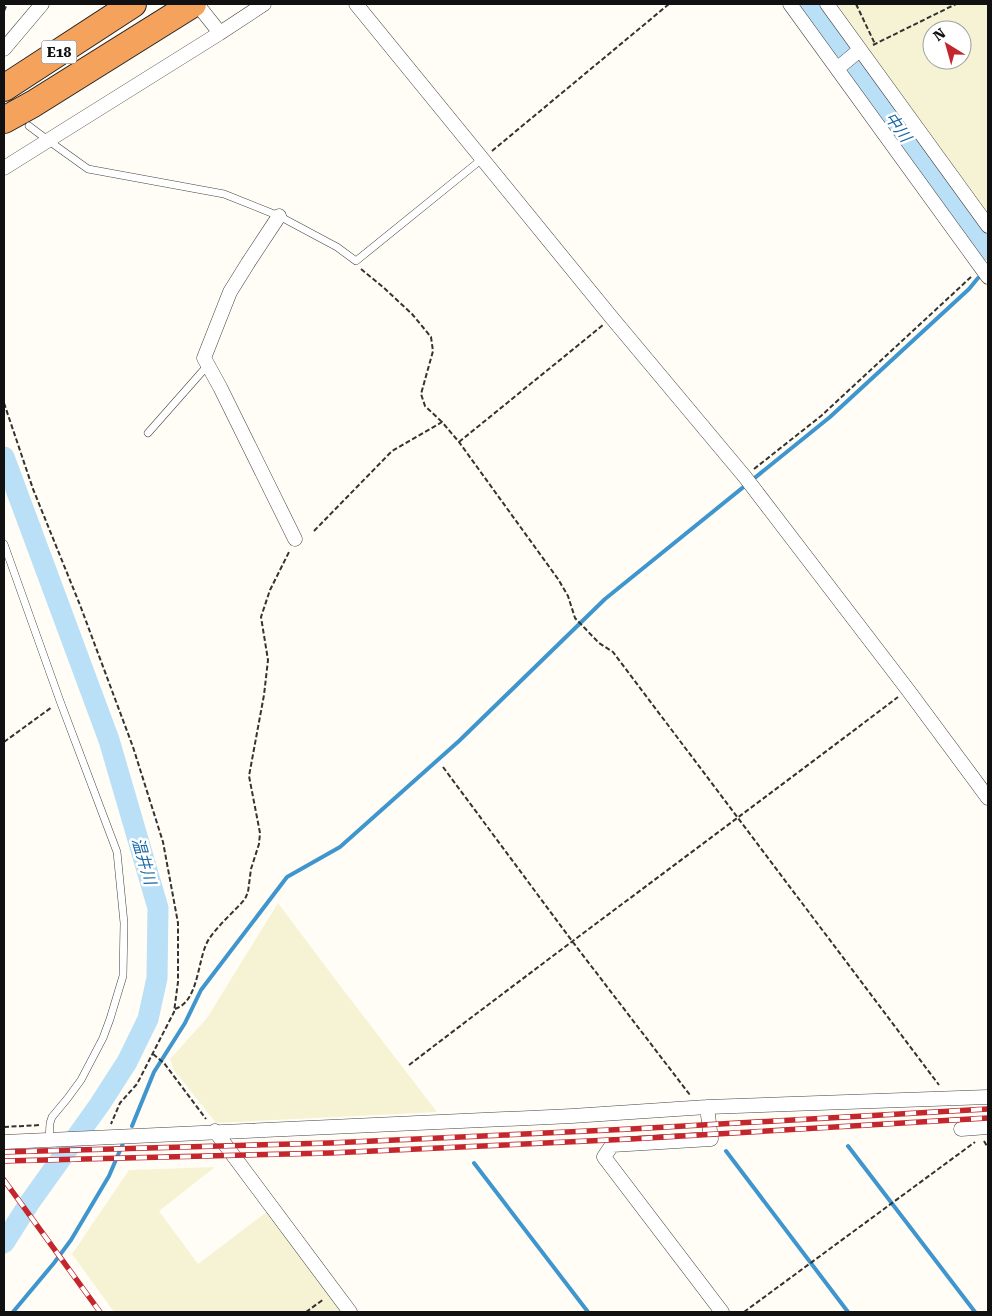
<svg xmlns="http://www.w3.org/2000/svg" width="992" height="1316" font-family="'Roboto Serif','Noto Sans JP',serif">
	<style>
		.farmland { fill: #f6f3d4; fill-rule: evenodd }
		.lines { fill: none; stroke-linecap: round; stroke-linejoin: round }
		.stream { stroke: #3f96cf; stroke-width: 4 }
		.river { stroke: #b9e0f7; stroke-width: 21 }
		.service-casing { stroke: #444; stroke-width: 8 }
		.minor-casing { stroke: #444; stroke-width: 15 }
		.motorway-casing { stroke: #222; stroke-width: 28 }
		.path { stroke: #333; stroke-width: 2; stroke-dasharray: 5 2.5; stroke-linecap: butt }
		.service { stroke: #fff; stroke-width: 7 }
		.minor { stroke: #fff; stroke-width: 14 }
		.motorway { stroke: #f5a25d; stroke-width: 26 }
		.rail-casing { stroke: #c4262e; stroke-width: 5.5 }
		.rail { stroke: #fff; stroke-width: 4; stroke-dasharray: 11; stroke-linecap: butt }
		.labels { text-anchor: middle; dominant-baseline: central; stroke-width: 5; stroke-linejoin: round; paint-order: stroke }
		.shield { fill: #fff; stroke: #585858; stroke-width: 1 }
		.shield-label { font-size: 14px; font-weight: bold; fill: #111 }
		.water-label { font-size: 16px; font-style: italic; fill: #1768a6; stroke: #fff }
	</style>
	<rect width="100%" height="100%" fill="#fffdf5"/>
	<path class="farmland" d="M 836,4 L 988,4 L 988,214 ZM 932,30 L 962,30 L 962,60 L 932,60 Z
		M 278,903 L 338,983 L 437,1112 L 216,1123 L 174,1070 L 170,1059 L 207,1018 Z
		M 215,1167 L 159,1211 L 198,1264 L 268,1211 L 343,1312 L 114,1312 L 72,1254 L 129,1170 Z"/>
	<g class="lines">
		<path class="stream" d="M 132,1126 L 154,1072 L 185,1023 L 201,990 L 287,877 L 340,847 L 459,741 L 605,599 L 830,417 L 969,289 L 978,278
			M 848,1146 L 975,1312
			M 726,1151 L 848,1312
			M 474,1163 L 588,1312
			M 13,1312 L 54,1263 L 71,1240 L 109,1176 L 124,1141"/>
		<path class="river" d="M 808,4 L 988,250
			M 4,457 L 109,740 L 158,908 L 157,978 L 148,1019 L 127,1062 L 100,1104 L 30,1202 L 4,1243"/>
		<defs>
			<path id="service" d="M 29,126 L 49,141 L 88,169 L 224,194 L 279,216 L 337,247 L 356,261 L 482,159
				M 148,433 L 208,365
				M 4,544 L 60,701 L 117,852 L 124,923 L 123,976 L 110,1019 L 103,1038 L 81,1080 L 67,1099 L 52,1117 L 50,1123 L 49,1140"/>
			<path id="minor" d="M 197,4 L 220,33
				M 356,4 L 612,318 L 745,477 L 908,690 L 988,798
				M 790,4 L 988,277
				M 827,4 L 988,226
				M 4,49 L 42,4
				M 838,68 L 856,53 L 861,51
				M 4,168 L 220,33 L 264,4
				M 279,216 L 248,263 L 230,292 L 204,358 L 220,387 L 295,539
				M 707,1107 L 711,1139 L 612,1145 L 604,1157 L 722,1312
				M 961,1129 L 988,1127
				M 215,1131 L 350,1312
				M 4,1142 L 572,1116 L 707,1107 L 988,1097"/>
			<path id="motorway" d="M 4,88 L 133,4
				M 4,120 L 33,104 L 193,4"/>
		</defs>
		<use href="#service" class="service-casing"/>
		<use href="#minor" class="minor-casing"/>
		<use href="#motorway" class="motorway-casing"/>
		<path class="path" d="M 856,4 L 875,44
			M 4,11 L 7,4
			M 873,45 L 956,4
			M 492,151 L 669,4
			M 361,269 L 383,287 L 412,314 L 431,337 L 433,351 L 421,394 L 425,406 L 442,422
			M 4,403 L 33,489 L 80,605 L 133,747 L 163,842 L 178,923 L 178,982 L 174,1012 L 137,1084 L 120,1103 L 111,1124
			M 459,442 L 603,325
			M 754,469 L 821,416 L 971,277
			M 314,531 L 392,451 L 442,422 L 459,442 L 558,579 L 568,596 L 575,618 L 599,643 L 613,652 L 939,1085
			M 4,742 L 52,707
			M 443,767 L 572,941 L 690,1095
			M 175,1009 C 200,1001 197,957 209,939 C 219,924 234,912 245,899 L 248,892 L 251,869 L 259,844 L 260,833 L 249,776 L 264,695 L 268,660 L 261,617 L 270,590 L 290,550
			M 153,1054 L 164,1063 L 206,1119
			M 409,1065 C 571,941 736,820 898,697
			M 4,1127 L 41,1125
			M 984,1141 L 988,1148
			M 306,1312 L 324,1299
			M 744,1312 L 975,1142"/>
		<use href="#service" class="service"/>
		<use href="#minor" class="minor"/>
		<use href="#motorway" class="motorway"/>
		<defs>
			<path id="rail" d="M 4,1152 L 330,1143 L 631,1129 L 988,1109
				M 4,1161 L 330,1153 L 631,1139 L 988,1118
				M 4,1180 L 100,1312"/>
		</defs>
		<use href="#rail" class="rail-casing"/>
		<use href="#rail" class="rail"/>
	</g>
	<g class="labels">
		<rect class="shield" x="41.5" y="40.5" width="35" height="23" rx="4"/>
		<g class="shield-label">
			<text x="59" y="52">E18</text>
		</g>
		<g class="water-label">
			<text transform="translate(898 127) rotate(54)">中川</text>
			<text transform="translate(144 861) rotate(74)">温井川</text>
		</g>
	</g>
	<rect width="992" height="1316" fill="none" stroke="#111111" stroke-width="10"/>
	<g transform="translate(947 45) rotate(323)"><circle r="24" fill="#ffffff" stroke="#a0a0a0"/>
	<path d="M0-4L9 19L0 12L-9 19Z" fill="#c4262e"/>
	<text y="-8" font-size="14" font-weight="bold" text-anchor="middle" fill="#111111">N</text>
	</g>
</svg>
